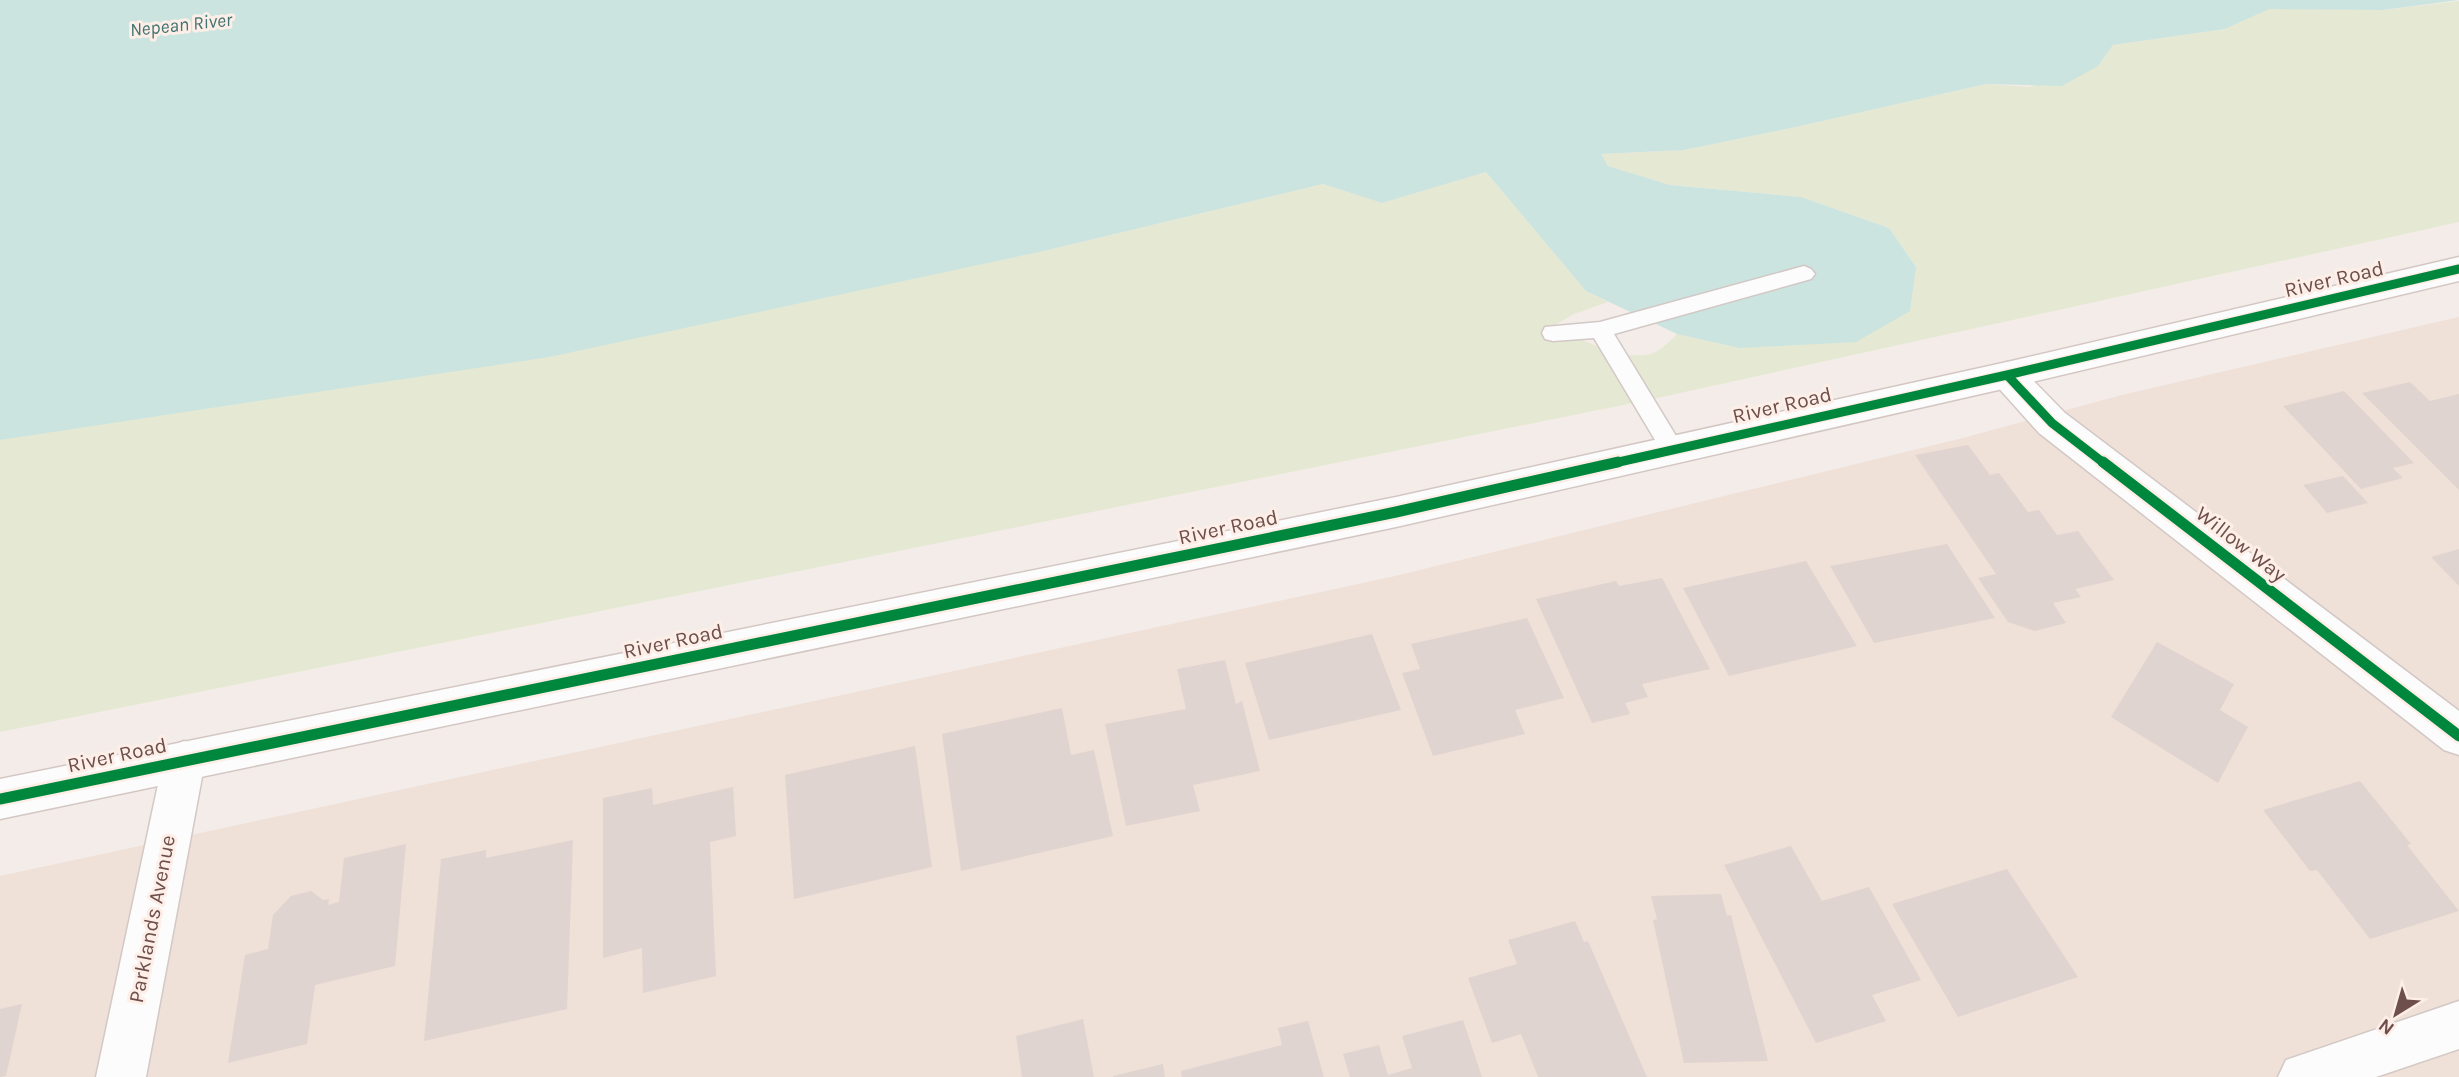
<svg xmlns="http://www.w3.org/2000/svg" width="2459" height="1077" font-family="Karla,sans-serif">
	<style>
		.residential { fill: #efe0d8 }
		.green { fill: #e5e9d3 }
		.water { fill: #cbe4e0 }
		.building { fill: #e0d4d0 }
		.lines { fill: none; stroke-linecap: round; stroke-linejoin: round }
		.lane-casing { stroke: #d2c8c5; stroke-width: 3 }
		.street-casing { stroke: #d2c8c5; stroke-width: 3 }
		.secondary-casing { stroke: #d3c7c4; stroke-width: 3 }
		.lane { fill: #fdfcfc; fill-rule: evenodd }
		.street { fill: #fdfcfc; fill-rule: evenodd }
		.secondary { fill: #fdfcfc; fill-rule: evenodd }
		.cycleway-far1-casing { stroke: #fdefe8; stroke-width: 12 }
		.cycleway-casing { stroke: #fdefe8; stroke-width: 16 }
		.cycleway-far1 { stroke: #00873e; stroke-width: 9 }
		.cycleway { stroke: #00873e; stroke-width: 11 }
		.labels { text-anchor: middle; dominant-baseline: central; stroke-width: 6; stroke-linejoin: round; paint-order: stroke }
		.far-water-label { font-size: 19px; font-style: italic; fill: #417370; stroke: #fdefe8 }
		.street-label { font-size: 21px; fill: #6f4f4b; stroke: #fdefe8 }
	</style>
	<rect width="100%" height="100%" fill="#f4ece8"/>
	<path class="residential" d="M 2459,317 L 2459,1077 L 0,1077 L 0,876 L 1391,577 L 1963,438 L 2122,395 Z"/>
	<path class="green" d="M 2459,1 L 2459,222 L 1653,399 L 1629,355 C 1654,357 1660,351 1677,334 L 1739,348 L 1916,267 L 1889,228 L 1801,197 L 1670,185 L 1608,166 L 1600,154 L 1684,150 L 1791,128 L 1986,84 L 2029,87 L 2098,66 L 2113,45 L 2225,29 L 2269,8 L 2383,10 Z
		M 1486,172 L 1586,291 L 1608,302 L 1574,314 L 1551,327 L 1599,347 L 1606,355 L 1633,403 L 0,732 L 0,440 L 1048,250 L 1323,184 L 1382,203 Z"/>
	<path class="water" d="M 0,0 L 2459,0 L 2383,10 L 2269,9 L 2225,29 L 2113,45 L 2098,66 L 2062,86 L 1986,84 L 1791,128 L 1684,150 L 1601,154 L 1608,166 L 1670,185 L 1801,197 L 1889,228 L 1916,267 L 1910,311 L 1856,342 L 1739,348 L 1677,334 L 1586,291 L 1486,172 L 1382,203 L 1323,184 L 1048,250 L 549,357 L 0,440 Z"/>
	<path class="building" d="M 2410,382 L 2430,401 L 2459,394 L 2459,490 L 2362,393 Z
		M 2344,391 L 2414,463 L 2393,468 L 2403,478 L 2361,489 L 2283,406 Z
		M 1968,445 L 1990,475 L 1999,473 L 2028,512 L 2039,510 L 2057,535 L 2078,531 L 2114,580 L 2075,589 L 2081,597 L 2053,603 L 2066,623 L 2035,631 L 2008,622 L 1978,578 L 1996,574 L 1915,455 Z
		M 2343,476 L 2368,503 L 2327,513 L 2303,485 Z
		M 1947,544 L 1995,618 L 1874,643 L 1830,566 Z
		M 2459,549 L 2459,586 L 2431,557 Z
		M 1806,561 L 1857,646 L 1729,676 L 1683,588 Z
		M 1662,578 L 1710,669 L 1642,684 L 1648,697 L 1625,703 L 1630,714 L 1592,723 L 1536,599 L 1616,581 L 1619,586 Z
		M 1527,618 L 1564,698 L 1515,710 L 1525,734 L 1433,756 L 1402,673 L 1420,669 L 1411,644 Z
		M 1372,634 L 1401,710 L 1269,740 L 1245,663 Z
		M 2157,642 L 2234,684 L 2220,710 L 2248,727 L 2218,783 L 2111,717 Z
		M 1225,660 L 1236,704 L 1242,701 L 1260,771 L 1193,785 L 1200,811 L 1126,826 L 1105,724 L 1186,709 L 1177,669 Z
		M 1062,708 L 1071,755 L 1094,750 L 1113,836 L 961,871 L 942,734 Z
		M 915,746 L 932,867 L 794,899 L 785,775 Z
		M 2360,781 L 2411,844 L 2407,845 L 2459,911 L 2370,939 L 2317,870 L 2310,871 L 2263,810 Z
		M 733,787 L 736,836 L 710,842 L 716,976 L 643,993 L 642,948 L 603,958 L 603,798 L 652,788 L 653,805 Z
		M 573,840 L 567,1009 L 424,1041 L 441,859 L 486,850 L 486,858 Z
		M 406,844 L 395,966 L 315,985 L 307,1044 L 228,1063 L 245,955 L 268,949 L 273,915 L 291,896 L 311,891 L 323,900 L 329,899 L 328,905 L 339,902 L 344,858 Z
		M 1791,846 L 1822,901 L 1869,887 L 1921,980 L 1872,995 L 1886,1021 L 1816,1043 L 1724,865 Z
		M 2007,869 L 2078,977 L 1958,1017 L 1892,904 Z
		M 1721,894 L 1727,916 L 1731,915 L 1768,1061 L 1684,1063 L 1653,920 L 1657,919 L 1651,896 Z
		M 1575,921 L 1584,942 L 1588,941 L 1647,1077 L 1538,1077 L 1521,1034 L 1492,1043 L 1468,978 L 1517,964 L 1508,940 Z
		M 22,1004 L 6,1076 L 0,1077 L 0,1009 Z
		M 1083,1019 L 1094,1077 L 1022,1077 L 1016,1036 Z
		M 1463,1020 L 1482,1077 L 1350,1077 L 1343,1054 L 1379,1045 L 1388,1075 L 1412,1068 L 1402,1036 Z
		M 1308,1021 L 1324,1077 L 1182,1077 L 1181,1071 L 1282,1045 L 1278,1028 Z
		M 1163,1064 L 1165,1077 L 1113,1077 L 1113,1076 Z"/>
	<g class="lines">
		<defs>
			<path id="lane" d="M 1804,266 L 1811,269 L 1815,274 L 1811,279 L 1614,334 L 1684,449 L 1680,455 L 1672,458 L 1664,455 L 1594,338 L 1553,341 L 1545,339 L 1542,333 L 1545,327 L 1600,322 Z"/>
			<path id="street" d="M 2007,362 L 2019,366 L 2065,413 L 2459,711 L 2459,755 L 2444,750 L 2039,433 L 1995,384 L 1989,375 L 1995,366 Z
				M 184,741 L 199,747 L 205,761 L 146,1077 L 96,1077 L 163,761 L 169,747 Z
				M 2459,1001 L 2459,1049 L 2376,1077 L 2278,1077 L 2286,1060 Z"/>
			<path id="secondary" d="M 2459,257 L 2459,281 L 2007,388 L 1396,527 L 0,819 L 0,779 L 1396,497 L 2007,362 Z"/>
		</defs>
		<use href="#lane" class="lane-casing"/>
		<use href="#street" class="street-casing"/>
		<use href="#secondary" class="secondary-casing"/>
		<use href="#lane" class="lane"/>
		<use href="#street" class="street"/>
		<use href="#secondary" class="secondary"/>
		<defs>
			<path id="cycleway-far1" d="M 2007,375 L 2052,423 L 2105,464
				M 1610,464 L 2007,375 L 2459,269"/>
			<path id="cycleway" d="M 2103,462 L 2459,736
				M 0,799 L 1396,512 L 1618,462"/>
		</defs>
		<use href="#cycleway-far1" class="cycleway-far1-casing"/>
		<use href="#cycleway" class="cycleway-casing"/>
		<use href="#cycleway-far1" class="cycleway-far1"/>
		<use href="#cycleway" class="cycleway"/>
	</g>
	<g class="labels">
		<g class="far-water-label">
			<text transform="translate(181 25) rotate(-6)">Nepean River</text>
		</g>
		<g class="street-label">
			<text transform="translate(2334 279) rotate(-13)">River Road</text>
			<text transform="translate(1782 405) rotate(-13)">River Road</text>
			<text transform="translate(1228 527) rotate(-12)">River Road</text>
			<text transform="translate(2241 544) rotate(38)">Willow Way</text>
			<text transform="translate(673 641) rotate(-12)">River Road</text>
			<text transform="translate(117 755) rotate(-12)">River Road</text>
			<text transform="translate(152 919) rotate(-79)">Parklands Avenue</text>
		</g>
	</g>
	<g transform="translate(2396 1014) rotate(217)" stroke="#fdefe8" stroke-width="5" paint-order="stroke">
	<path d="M0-5L12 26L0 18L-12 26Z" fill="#6f4f4b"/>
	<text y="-10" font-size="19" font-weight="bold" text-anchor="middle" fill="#6f4f4b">N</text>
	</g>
</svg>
